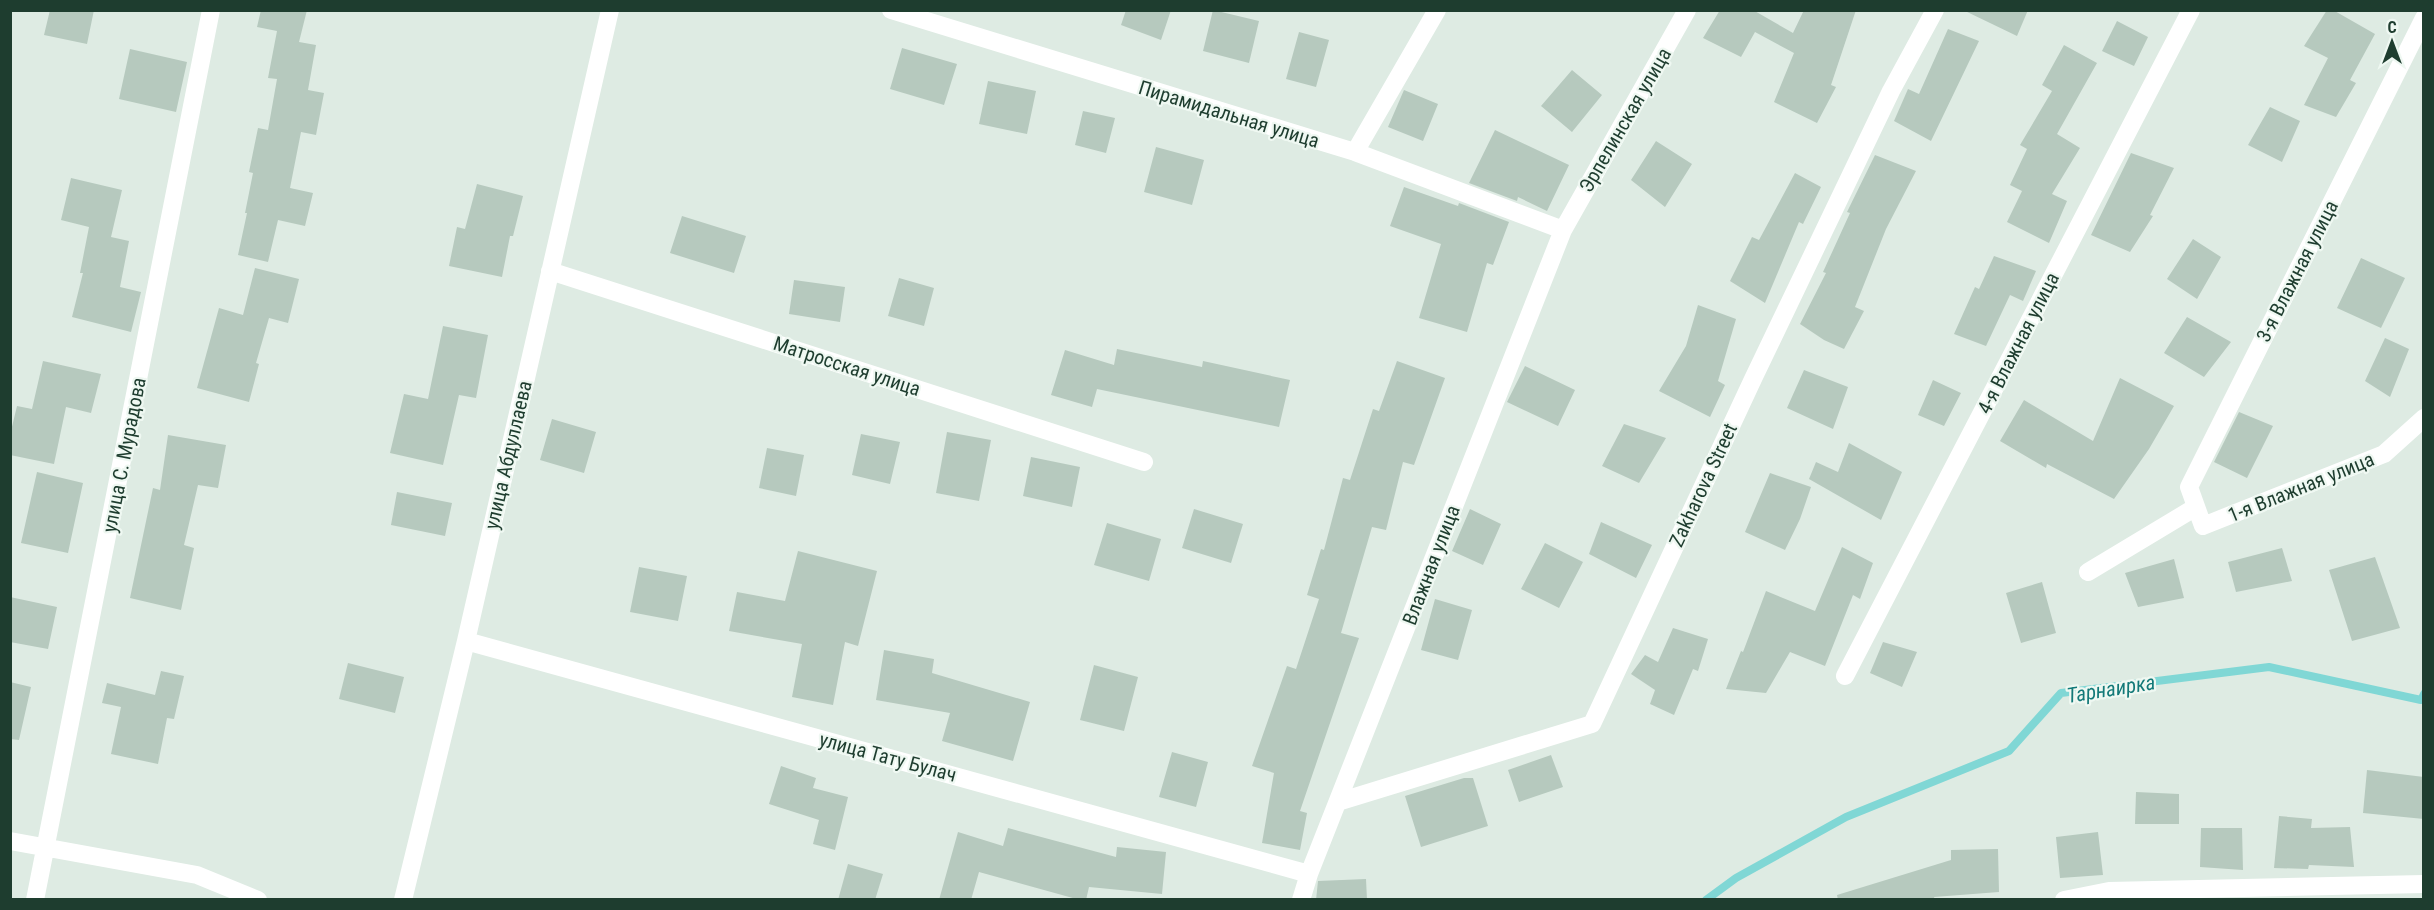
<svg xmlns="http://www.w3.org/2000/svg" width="2434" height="910" font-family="'Roboto Condensed',sans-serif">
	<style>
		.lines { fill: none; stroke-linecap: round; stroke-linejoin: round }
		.stream { stroke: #80d7d5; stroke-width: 8 }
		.building { fill: #b6c9be }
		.minor { stroke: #fff; stroke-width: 18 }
		.labels { text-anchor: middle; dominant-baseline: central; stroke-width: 4.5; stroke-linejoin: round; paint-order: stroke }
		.street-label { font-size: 20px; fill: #1e3d2f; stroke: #eff8f2 }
		.water-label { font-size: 21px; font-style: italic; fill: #137978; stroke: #eff8f2 }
	</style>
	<rect width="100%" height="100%" fill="#deebe3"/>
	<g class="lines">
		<path class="stream" d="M 1706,900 L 1736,878 L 1846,817 L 2009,751 L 2061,693 L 2269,667 L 2421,700 L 2424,694"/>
	</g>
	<path class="building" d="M 50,10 L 94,10 L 87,44 L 44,35 Z
		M 261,10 L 307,10 L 299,42 L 316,45 L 308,90 L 324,93 L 316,135 L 301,132 L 290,188 L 313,193 L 305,226 L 278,220 L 268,262 L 238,255 L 247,213 L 245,213 L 253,173 L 249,172 L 258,128 L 268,130 L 277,79 L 268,78 L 277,31 L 257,27 Z
		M 1126,10 L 1171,10 L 1161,40 L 1121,25 Z
		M 1213,10 L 1259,21 L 1249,63 L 1203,51 Z
		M 1720,10 L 1753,10 L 1793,33 L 1804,10 L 1856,10 L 1831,85 L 1836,87 L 1817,123 L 1774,102 L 1794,53 L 1755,32 L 1741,57 L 1703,38 Z
		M 1963,10 L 2028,10 L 2017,36 Z
		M 2327,10 L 2333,10 L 2375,34 L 2350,80 L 2356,83 L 2336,117 L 2304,105 L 2328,58 L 2304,46 Z
		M 2117,21 L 2148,37 L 2134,66 L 2102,51 Z
		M 1948,29 L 1979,41 L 1931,141 L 1894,121 L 1908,89 L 1919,94 Z
		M 1299,32 L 1329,40 L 1316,87 L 1286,79 Z
		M 2064,45 L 2097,63 L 2057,134 L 2080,148 L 2052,194 L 2067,201 L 2049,243 L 2007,222 L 2022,191 L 2010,185 L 2027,149 L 2020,145 L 2052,91 L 2042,85 Z
		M 902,48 L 957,64 L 944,105 L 890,89 Z
		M 130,49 L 187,62 L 176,112 L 119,99 Z
		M 1572,70 L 1602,95 L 1572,132 L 1541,106 Z
		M 988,81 L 1036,91 L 1027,134 L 979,124 Z
		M 1404,90 L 1438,104 L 1423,141 L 1388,127 Z
		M 2270,107 L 2300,121 L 2282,162 L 2248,145 Z
		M 1083,111 L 1115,118 L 1106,153 L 1075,145 Z
		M 1495,130 L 1569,165 L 1547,211 L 1518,197 L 1517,201 L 1469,183 Z
		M 1656,141 L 1692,164 L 1665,207 L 1631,180 Z
		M 1156,147 L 1204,160 L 1192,205 L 1144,192 Z
		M 2131,153 L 2174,168 L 2150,215 L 2153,216 L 2130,252 L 2091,235 Z
		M 1875,155 L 1916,171 L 1886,229 L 1855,307 L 1864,311 L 1844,349 L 1824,340 L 1800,324 L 1826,273 L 1823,272 L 1850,213 L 1847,212 Z
		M 1795,173 L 1821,187 L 1803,224 L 1799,222 L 1765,303 L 1730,281 L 1752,237 L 1759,240 Z
		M 71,178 L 122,190 L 111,237 L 129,241 L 120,287 L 141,292 L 131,332 L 72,317 L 83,273 L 80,273 L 89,227 L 61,220 Z
		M 477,184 L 523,196 L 513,236 L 510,236 L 502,277 L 449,266 L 457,227 L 465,229 Z
		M 1404,187 L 1458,206 L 1459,203 L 1509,222 L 1493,265 L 1487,263 L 1467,332 L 1419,318 L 1441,244 L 1390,226 Z
		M 682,216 L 746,236 L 734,273 L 670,253 Z
		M 2193,239 L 2221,257 L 2197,299 L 2167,279 Z
		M 1994,256 L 2036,271 L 2023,301 L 2010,295 L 1986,346 L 1954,334 L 1975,287 L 1979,289 Z
		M 2361,258 L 2405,278 L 2381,328 L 2337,308 Z
		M 255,268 L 299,279 L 288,323 L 269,318 L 256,363 L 259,364 L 249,402 L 197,388 L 219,308 L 243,315 Z
		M 899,278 L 934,288 L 924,326 L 888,316 Z
		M 794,280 L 845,287 L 840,322 L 789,314 Z
		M 1698,305 L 1736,319 L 1718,381 L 1725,385 L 1710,417 L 1659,391 L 1686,346 Z
		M 2187,317 L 2231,342 L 2204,377 L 2164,353 Z
		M 443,326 L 488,335 L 476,398 L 459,395 L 443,465 L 390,453 L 404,394 L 428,399 Z
		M 2385,338 L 2409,349 L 2390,397 L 2365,381 Z
		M 1117,349 L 1202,367 L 1203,361 L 1290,380 L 1279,427 L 1097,389 L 1092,407 L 1051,395 L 1065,350 L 1114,365 Z
		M 43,361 L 101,374 L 91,413 L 66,407 L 54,464 L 10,455 L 10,435 L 17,406 L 32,409 Z
		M 1397,361 L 1445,378 L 1414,465 L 1403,462 L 1386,530 L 1372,527 L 1341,633 L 1359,638 L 1300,811 L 1307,813 L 1300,850 L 1262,843 L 1274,773 L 1252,766 L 1287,666 L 1296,669 L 1319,599 L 1307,595 L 1321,549 L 1324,550 L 1343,478 L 1350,480 L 1373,409 L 1379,411 Z
		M 1525,366 L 1575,390 L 1558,426 L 1507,402 Z
		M 1804,370 L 1848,387 L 1833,429 L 1787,408 Z
		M 2120,378 L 2174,406 L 2149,449 L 2114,499 L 2047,464 L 2046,468 L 2000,441 L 2024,400 L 2093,441 Z
		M 1933,380 L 1961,393 L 1944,426 L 1918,415 Z
		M 2239,412 L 2273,426 L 2247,478 L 2214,462 Z
		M 552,419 L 596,432 L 584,473 L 540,460 Z
		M 1624,424 L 1666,438 L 1639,483 L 1602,466 Z
		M 947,432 L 991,440 L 979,501 L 936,493 Z
		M 861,434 L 900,442 L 890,484 L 852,475 Z
		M 168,435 L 226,445 L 218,488 L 198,485 L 184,545 L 194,548 L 181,610 L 130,598 L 153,488 L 160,490 Z
		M 1849,443 L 1902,472 L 1881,520 L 1809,479 L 1816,462 L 1838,472 Z
		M 767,448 L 804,455 L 796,496 L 759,488 Z
		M 1031,457 L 1080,467 L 1072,507 L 1023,496 Z
		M 37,472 L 83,483 L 68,553 L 21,543 Z
		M 1770,473 L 1811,487 L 1800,519 L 1785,550 L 1745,532 Z
		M 397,492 L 452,503 L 445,536 L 391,525 Z
		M 1194,509 L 1243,524 L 1231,563 L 1182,548 Z
		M 1470,509 L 1501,524 L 1483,565 L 1452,551 Z
		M 1601,522 L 1652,545 L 1636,578 L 1589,554 Z
		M 1107,523 L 1161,539 L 1149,581 L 1094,565 Z
		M 1545,543 L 1583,562 L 1559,608 L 1521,589 Z
		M 1842,547 L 1873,563 L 1860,599 L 1853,595 L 1825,666 L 1790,652 L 1766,693 L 1726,689 L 1741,651 L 1743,652 L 1766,591 L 1815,611 Z
		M 2282,548 L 2292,581 L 2236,592 L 2228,562 Z
		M 798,551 L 877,571 L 858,646 L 845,642 L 833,705 L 792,697 L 802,644 L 729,631 L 737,592 L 785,601 Z
		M 2375,557 L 2400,628 L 2352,641 L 2329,570 Z
		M 2174,559 L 2184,598 L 2138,607 L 2125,573 Z
		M 639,567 L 687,576 L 678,621 L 630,612 Z
		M 2042,582 L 2056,633 L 2021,643 L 2006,593 Z
		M 10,597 L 57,607 L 48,649 L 10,642 Z
		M 1435,599 L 1472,610 L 1458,660 L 1421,650 Z
		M 1673,628 L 1708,639 L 1698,671 L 1693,669 L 1674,715 L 1650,704 L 1655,690 L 1631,674 L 1645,655 L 1658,662 Z
		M 1883,642 L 1917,652 L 1902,687 L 1870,673 Z
		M 884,650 L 934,659 L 932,673 L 1030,702 L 1013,761 L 942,741 L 950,713 L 876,700 Z
		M 348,663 L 404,677 L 395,713 L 339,699 Z
		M 1094,665 L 1138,677 L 1124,731 L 1080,720 Z
		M 161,671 L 184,676 L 174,719 L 167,718 L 158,764 L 111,754 L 121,707 L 102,703 L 107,683 L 155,695 Z
		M 10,682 L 31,687 L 19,740 L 10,739 Z
		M 1172,752 L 1208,762 L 1196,807 L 1159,797 Z
		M 1551,755 L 1563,787 L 1519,802 L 1508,770 Z
		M 781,766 L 816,778 L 813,788 L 848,797 L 835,850 L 813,844 L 819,820 L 769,804 Z
		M 2367,770 L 2424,777 L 2424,819 L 2363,813 Z
		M 1464,778 L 1473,778 L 1488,826 L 1421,847 L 1405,796 Z
		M 2136,792 L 2179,794 L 2179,824 L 2135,824 Z
		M 2279,816 L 2312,819 L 2311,828 L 2350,827 L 2354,867 L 2309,865 L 2308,869 L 2274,868 Z
		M 1008,828 L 1116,857 L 1117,847 L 1166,852 L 1162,894 L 1089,887 L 1086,900 L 1080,900 L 979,872 L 971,900 L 939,900 L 958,832 L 1003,846 Z
		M 2201,828 L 2242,828 L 2243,870 L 2200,867 Z
		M 2098,832 L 2103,875 L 2060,878 L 2056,837 Z
		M 1998,849 L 1999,892 L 1934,897 L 1935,900 L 1838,900 L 1837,895 L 1951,860 L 1951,850 Z
		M 848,864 L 883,874 L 875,900 L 838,900 Z
		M 1366,879 L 1367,900 L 1316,900 L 1318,881 Z"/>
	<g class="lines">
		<path class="minor" d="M 891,10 L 1355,152 L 1563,230
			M 2424,18 L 2189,487 L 2203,526 L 2384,454 L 2424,418
			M 1355,152 L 1437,10
			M 550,271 L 1144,462
			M 2088,572 L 2196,507
			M 466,641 L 1309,874
			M 1845,676 L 2191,10
			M 1338,802 L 1592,724 L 1753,379 L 1891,91 L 1935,10
			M 10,841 L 197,875 L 258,900
			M 35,900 L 211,10
			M 403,900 L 466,641 L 610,10
			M 1301,900 L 1309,874 L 1563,230 L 1687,10
			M 2064,900 L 2109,891 L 2424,884"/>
	</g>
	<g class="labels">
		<g class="street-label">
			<text transform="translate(1229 114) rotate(17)">Пирамидальная улица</text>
			<text transform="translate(1625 120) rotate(-60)">Эрпелинская улица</text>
			<text transform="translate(2297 271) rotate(-63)">3-я Влажная улица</text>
			<text transform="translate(2018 343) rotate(-63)">4-я Влажная улица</text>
			<text transform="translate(847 366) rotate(18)">Матросская улица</text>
			<text transform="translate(124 455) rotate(-79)">улица С. Мурадова</text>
			<text transform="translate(508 455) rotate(-77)">улица Абдуллаева</text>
			<text transform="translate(1703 485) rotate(-65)">Zakharova Street</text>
			<text transform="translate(2301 487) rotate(-22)">1-я Влажная улица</text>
			<text transform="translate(1431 565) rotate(-69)">Влажная улица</text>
			<text transform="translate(888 757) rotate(15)">улица Тату Булач</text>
		</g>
		<g class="water-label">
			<text transform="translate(2111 689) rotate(-9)">Тарнаирка</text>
		</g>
	</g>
	<rect width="2434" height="910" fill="none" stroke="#1e3d2f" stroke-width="24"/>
	<g transform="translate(2392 42)" stroke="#eff8f2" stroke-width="4.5" paint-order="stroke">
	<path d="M0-4.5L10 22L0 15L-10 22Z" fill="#1e3d2f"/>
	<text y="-9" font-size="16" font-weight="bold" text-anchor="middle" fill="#1e3d2f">С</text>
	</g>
</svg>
